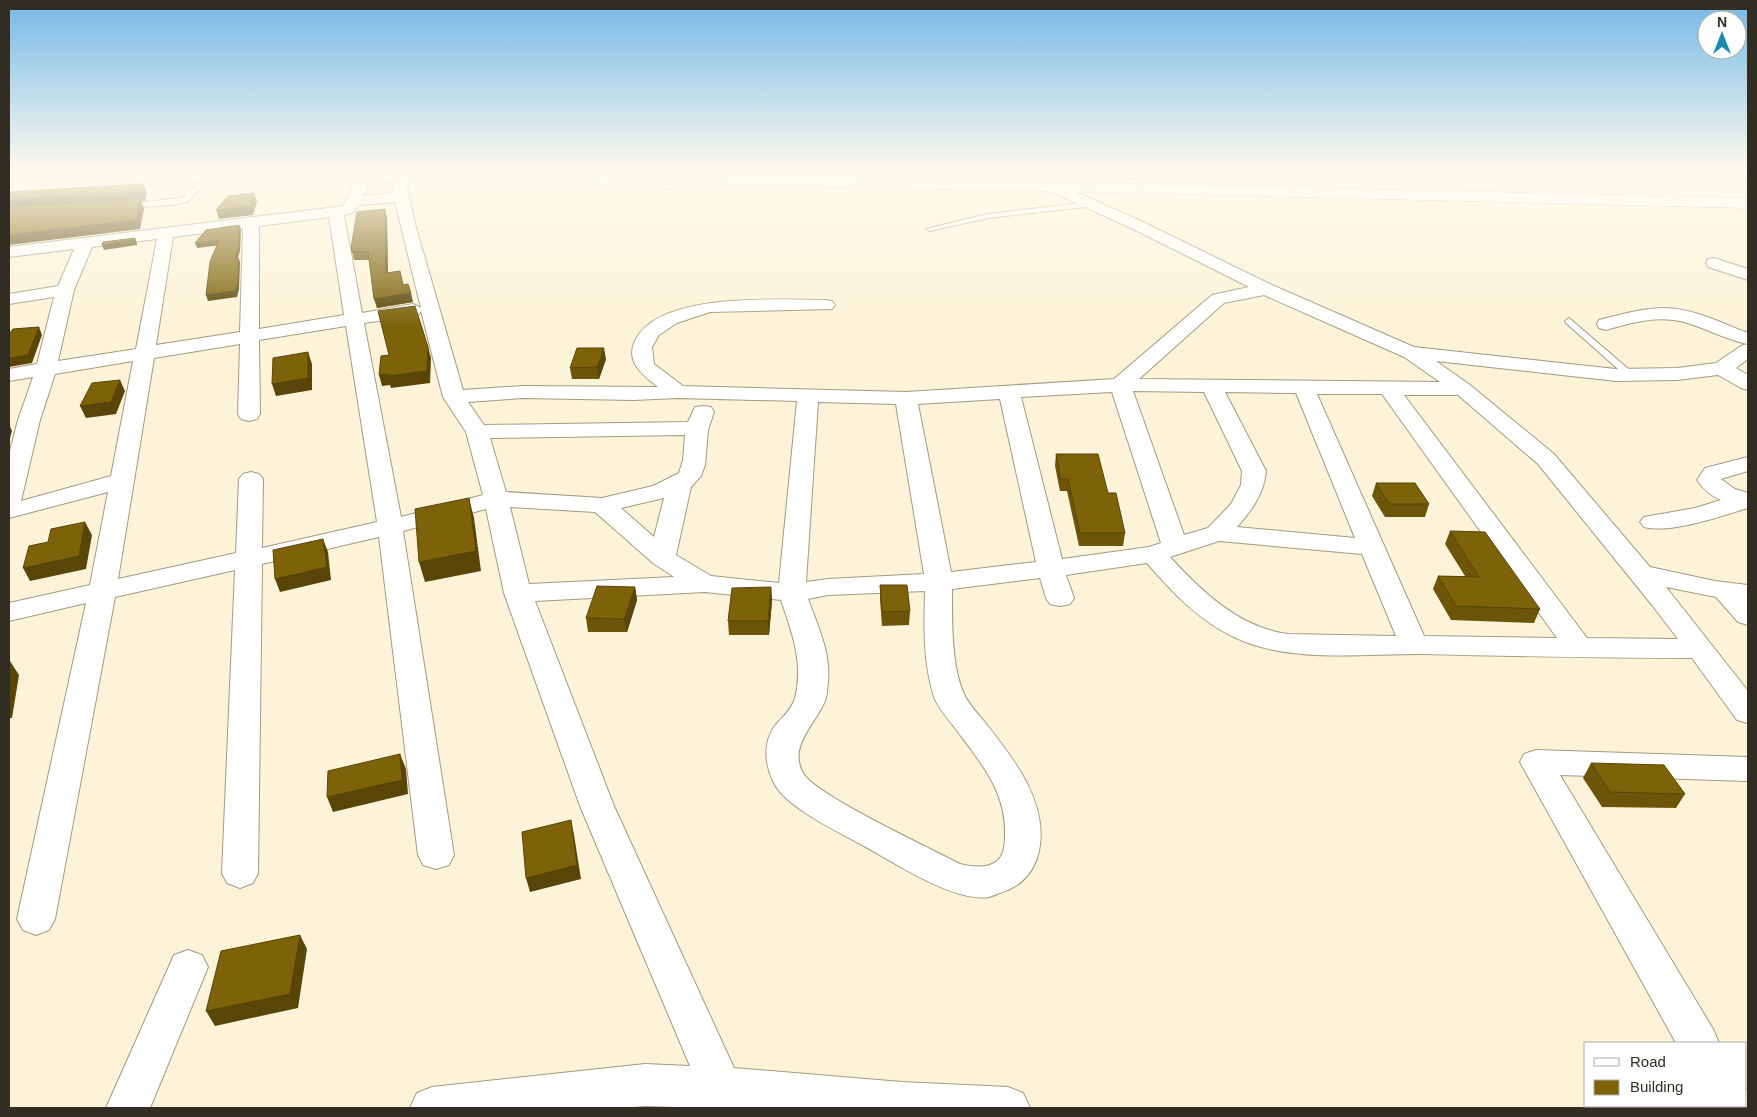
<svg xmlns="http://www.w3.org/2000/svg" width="1757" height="1117" font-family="Helvetica,sans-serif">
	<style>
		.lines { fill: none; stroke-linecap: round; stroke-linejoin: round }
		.lane-casing { stroke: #a49a81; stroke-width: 2 }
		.street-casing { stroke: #a49a81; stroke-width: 2 }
		.secondary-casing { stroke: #a49a81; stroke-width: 1 }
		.lane { fill: #fff; fill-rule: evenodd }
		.street { fill: #fff; fill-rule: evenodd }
		.secondary { fill: #fff; fill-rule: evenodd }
		.wall { fill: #6c5409 }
		.shaded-wall { fill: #584507 }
		.building { fill: #7d620a; stroke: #584507 }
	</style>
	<rect width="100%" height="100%" fill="#fdf3d8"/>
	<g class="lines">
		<defs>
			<path id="lane" d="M 209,174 L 212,176 L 211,177 L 187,202 L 171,205 L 126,208 L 122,206 L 126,204 L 182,198 Z
				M 1091,202 L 1095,204 L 1094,206 L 988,218 L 930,231 L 926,229 L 988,214 Z
				M 1569,318 L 1633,373 L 1633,377 L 1627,377 L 1566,323 L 1565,321 Z"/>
			<path id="street" d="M 366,172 L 372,176 L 363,196 L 394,193 L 391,176 L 397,172 L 403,173 L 405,176 L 415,224 L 463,390 L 523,386 L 658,387 C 643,375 625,362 635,341 C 658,291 779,300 826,300 L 832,301 L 835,305 L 832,309 L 710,312 L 677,323 L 659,335 L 652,347 L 654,364 L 683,386 L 906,392 L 1114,379 L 1212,295 L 1249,287 L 1131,228 L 1014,175 L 1012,172 L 1031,172 L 1143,222 L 1272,285 L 1414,347 L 1616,369 L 1677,368 L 1716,363 L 1741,346 L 1747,344 C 1725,339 1705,328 1684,322 C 1658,315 1631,323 1606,330 L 1599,328 L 1597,324 L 1599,320 C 1620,315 1642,308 1664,308 C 1693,308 1721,323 1748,333 L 1748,359 L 1736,368 L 1748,375 L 1748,390 L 1741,388 L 1718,375 L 1677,380 L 1616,381 L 1436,361 L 1470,385 L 1554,454 L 1650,567 L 1715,581 L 1748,585 L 1748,625 L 1738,622 L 1716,597 L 1666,587 L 1748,691 L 1748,723 L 1737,720 L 1692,658 C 1601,658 1510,656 1419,654 C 1361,654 1290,663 1236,638 C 1200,622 1172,592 1147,563 L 1066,575 L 1074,598 L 1070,604 L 1060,606 L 1050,604 L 1046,598 L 1040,578 L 952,589 C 952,620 951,668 965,696 C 970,706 980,716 987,725 C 1014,759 1049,804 1039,851 C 1035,869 1024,883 1008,890 C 1002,892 995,895 989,897 C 955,903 893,862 864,846 C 839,832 784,807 773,781 C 765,765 763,743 774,727 C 781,718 792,710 795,698 C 804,663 792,633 781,600 L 705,592 L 535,601 L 614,806 L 734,1068 L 902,1082 L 1008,1087 L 1023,1093 L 1030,1108 L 709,1108 L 645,1106 L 621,1108 L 410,1108 L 417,1093 L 432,1087 L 645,1064 L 690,1066 L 580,806 L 504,593 L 486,509 L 403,531 L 454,855 L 449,865 L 436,869 L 423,865 L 418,855 L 379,537 L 262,564 L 258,873 L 253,883 L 240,888 L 227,883 L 222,873 L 235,570 L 115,597 L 55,919 L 49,930 L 36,935 L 23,930 L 17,919 L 86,603 L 9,621 L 9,603 L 90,585 L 108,492 L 9,518 L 9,455 L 18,420 L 33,377 L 9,381 L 9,369 L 37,364 L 54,297 L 9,304 L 9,294 L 58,286 L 74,249 L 9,257 L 9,247 L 336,207 L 343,206 L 358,176 L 360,173 ZM 395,202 L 421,308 L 413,304 L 362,313 L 344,215 L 354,212 L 358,205 ZM 329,217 L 344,315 L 259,329 L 259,226 ZM 243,228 L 240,332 L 156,345 L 173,237 ZM 157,239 L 136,349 L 58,361 L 74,290 L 92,247 ZM 1264,295 L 1404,357 L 1440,382 L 1139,379 L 1224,303 ZM 421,311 L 443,397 L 466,432 L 483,495 L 401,517 L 364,323 L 413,316 L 419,314 ZM 346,326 L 377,522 L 262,548 L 263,479 L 259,474 L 251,472 L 243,474 L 239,479 L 236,553 L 118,579 L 154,358 L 240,344 L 238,414 L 241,419 L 249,421 L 257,419 L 260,414 L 259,340 ZM 133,361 L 111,476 L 21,501 L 40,420 L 55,374 ZM 1133,391 L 1204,392 L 1242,471 L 1241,485 L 1231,504 L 1208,528 L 1184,535 ZM 1112,392 L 1161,543 L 1149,547 L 1062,559 L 1021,397 ZM 1225,392 L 1296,393 L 1355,538 L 1237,527 C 1252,510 1264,494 1266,471 ZM 1317,394 L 1382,394 L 1557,638 L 1424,636 ZM 1404,395 L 1458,395 L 1538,464 L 1652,605 L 1678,639 L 1587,638 ZM 523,398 L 633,400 L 678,398 L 797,401 L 779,583 L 711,576 L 676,555 L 691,487 L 701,476 L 705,465 L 708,430 L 714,412 L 711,407 L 703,406 L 695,407 L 688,422 L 484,425 L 468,402 ZM 1000,399 L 1036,562 L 951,572 L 918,404 ZM 818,402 L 896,404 L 924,574 L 828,579 L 806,582 ZM 685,435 L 683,460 L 679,473 L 653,486 L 602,498 L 506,492 L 490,438 ZM 664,498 L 654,537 L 621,508 ZM 510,507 L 595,512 L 653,563 L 674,577 L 529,584 ZM 1219,541 L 1362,554 L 1396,636 L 1288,634 C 1240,628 1202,592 1170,557 ZM 925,591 C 924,627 923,662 934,697 C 938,708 948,719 955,728 C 984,767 1011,797 1004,848 C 1000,870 976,868 960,864 C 932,849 815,795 803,773 C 788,746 815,725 825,701 C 827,696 827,689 828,683 C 831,653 818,626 808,599 L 828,595 Z
				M 1714,258 L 1748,269 L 1748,280 L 1708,267 L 1706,263 L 1708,259 Z
				M 1748,457 L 1748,471 L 1721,479 L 1735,489 L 1748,493 L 1748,508 C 1721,516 1671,534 1644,527 L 1640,522 L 1644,517 L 1695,508 L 1721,500 C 1711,496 1704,490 1697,480 L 1705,468 Z
				M 1536,750 L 1748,757 L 1748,781 L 1560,775 L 1713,1029 L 1719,1043 L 1676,1043 L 1520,762 L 1524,754 Z
				M 188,950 L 202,955 L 208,967 L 150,1108 L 106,1108 L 174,955 Z
				M 1746,1089 L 1748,1090 L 1748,1108 L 1713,1108 L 1712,1106 L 1746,1106 Z"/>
			<path id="secondary" d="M 9,172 L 373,172 L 661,175 L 1096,183 L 1748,198 L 1748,208 L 1096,192 L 661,184 L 9,180 Z"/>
		</defs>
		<use href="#lane" class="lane-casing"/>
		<use href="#street" class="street-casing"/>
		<use href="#secondary" class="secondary-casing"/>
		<use href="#lane" class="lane"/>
		<use href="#street" class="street"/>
		<use href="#secondary" class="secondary"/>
	</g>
	<path class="wall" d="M 387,218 L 388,273 L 403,285 L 413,302 L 377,308 L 369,260 L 354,260 L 351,248 Z
		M 606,359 L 599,379 L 572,379 L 570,368 Z
		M 1056,454 L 1108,493 L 1125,533 L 1123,546 L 1079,546 L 1067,491 L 1060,491 L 1055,466 Z
		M 1376,483 L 1429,504 L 1425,517 L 1385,517 L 1372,496 Z
		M 1450,531 L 1540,609 L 1534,623 L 1451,620 L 1433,589 L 1438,576 L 1465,576 L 1445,544 Z
		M 880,585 L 910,611 L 909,625 L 882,626 L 880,599 Z
		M 635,587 L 637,600 L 627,632 L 588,632 L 586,618 Z
		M 771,587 L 772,601 L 769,635 L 729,635 L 728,621 Z
		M 1591,763 L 1685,794 L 1676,808 L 1602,807 L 1583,778 Z"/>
	<path class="shaded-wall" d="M 143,184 L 147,193 L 145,201 L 141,201 L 144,209 L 140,229 L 9,245 L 9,200 Z
		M 254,193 L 257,202 L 253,215 L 219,219 L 216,210 Z
		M 385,209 L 387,218 L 388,282 L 386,273 Z
		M 239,225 L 241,230 L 240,251 L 236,263 L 235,258 Z
		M 135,238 L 137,243 L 137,245 L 104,250 L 102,245 Z
		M 219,240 L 221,245 L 197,248 L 195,243 Z
		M 238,257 L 240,262 L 239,289 L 237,297 L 208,301 L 206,295 Z
		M 411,293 L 413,302 L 377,308 L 374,299 Z
		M 39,327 L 42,335 L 32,363 L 9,367 L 9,358 Z
		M 428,347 L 431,358 L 430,383 L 391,388 L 390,385 L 382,386 L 379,375 L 388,374 Z
		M 604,348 L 606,359 L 599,379 L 597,367 Z
		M 308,352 L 312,364 L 312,390 L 276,396 L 272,384 Z
		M 120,380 L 125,391 L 116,414 L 86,418 L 80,406 Z
		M 9,424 L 12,431 L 9,441 Z
		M 469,498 L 474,518 L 481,571 L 425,582 L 419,562 Z
		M 85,522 L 92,535 L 86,569 L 30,581 L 23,568 Z
		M 323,539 L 328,552 L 331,580 L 280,592 L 275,579 Z
		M 635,587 L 637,600 L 627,632 L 624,619 Z
		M 771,587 L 772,601 L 769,635 L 768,621 Z
		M 10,661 L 19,675 L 12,718 L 9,718 L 9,670 Z
		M 400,754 L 406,769 L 408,794 L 333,812 L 327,797 Z
		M 571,820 L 574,835 L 581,879 L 530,892 L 526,878 Z
		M 300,935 L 307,949 L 298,1008 L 215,1026 L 206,1011 Z"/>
	<path class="building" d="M 143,184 L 142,192 L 9,200 L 9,192 Z
		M 254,193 L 250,206 L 216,210 L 228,196 Z
		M 140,199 L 136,220 L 9,235 L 9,207 Z
		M 385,209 L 386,273 L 400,271 L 403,285 L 408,284 L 411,293 L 374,299 L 368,251 L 352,252 L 351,248 L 357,212 Z
		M 239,225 L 239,246 L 235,258 L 238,257 L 238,284 L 235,291 L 206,295 L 210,262 L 219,240 L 195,243 L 206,230 Z
		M 135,238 L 135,240 L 102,245 L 103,242 Z
		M 415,306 L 428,347 L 427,371 L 388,376 L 388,374 L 379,375 L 381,356 L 389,355 L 378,311 Z
		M 39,327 L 28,355 L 9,358 L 9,334 L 13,329 Z
		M 577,348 L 604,348 L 597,367 L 570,368 Z
		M 308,352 L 308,378 L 272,384 L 273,358 Z
		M 120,380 L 111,402 L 80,406 L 92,383 Z
		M 1056,454 L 1098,454 L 1108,493 L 1116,493 L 1125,533 L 1080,533 L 1068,479 L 1061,479 Z
		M 1376,483 L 1415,483 L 1429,504 L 1389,504 Z
		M 469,498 L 476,551 L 419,562 L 415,509 Z
		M 85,522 L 79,556 L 23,568 L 29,546 L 48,542 L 51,529 Z
		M 1450,531 L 1485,532 L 1540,609 L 1456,606 L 1438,576 L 1479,577 Z
		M 323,539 L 327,567 L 275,579 L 273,550 Z
		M 880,585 L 907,585 L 910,611 L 882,612 Z
		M 597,586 L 635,587 L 624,619 L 586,618 Z
		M 771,587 L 768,621 L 728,621 L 732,588 Z
		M 400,754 L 402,780 L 327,797 L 328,771 Z
		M 1591,763 L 1664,765 L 1685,794 L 1610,792 Z
		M 571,820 L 577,865 L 526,878 L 522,832 Z
		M 300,935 L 290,994 L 206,1011 L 221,951 Z"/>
	<linearGradient id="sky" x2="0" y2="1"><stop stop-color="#74b8e7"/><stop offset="0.52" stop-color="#fefaed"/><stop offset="1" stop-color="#fefaed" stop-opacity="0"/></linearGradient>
	<rect width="1757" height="328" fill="url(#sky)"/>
	<rect width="1757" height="1117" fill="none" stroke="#312d23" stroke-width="20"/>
	<rect x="1584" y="1042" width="162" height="65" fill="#ffffff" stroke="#adaba7"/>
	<rect x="1594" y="1058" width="25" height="8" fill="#ffffff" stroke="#adaba7"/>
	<text x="1630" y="1067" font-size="15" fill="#312d23">Road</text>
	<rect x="1594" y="1080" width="25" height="15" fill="#7d620a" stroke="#adaba7"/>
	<text x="1630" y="1092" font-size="15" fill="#312d23">Building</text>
	<g transform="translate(1722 35)"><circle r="24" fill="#ffffff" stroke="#adaba7"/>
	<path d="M0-4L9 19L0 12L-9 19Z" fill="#1c89b0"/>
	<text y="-8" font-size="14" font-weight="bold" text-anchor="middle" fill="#312d23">N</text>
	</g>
</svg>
